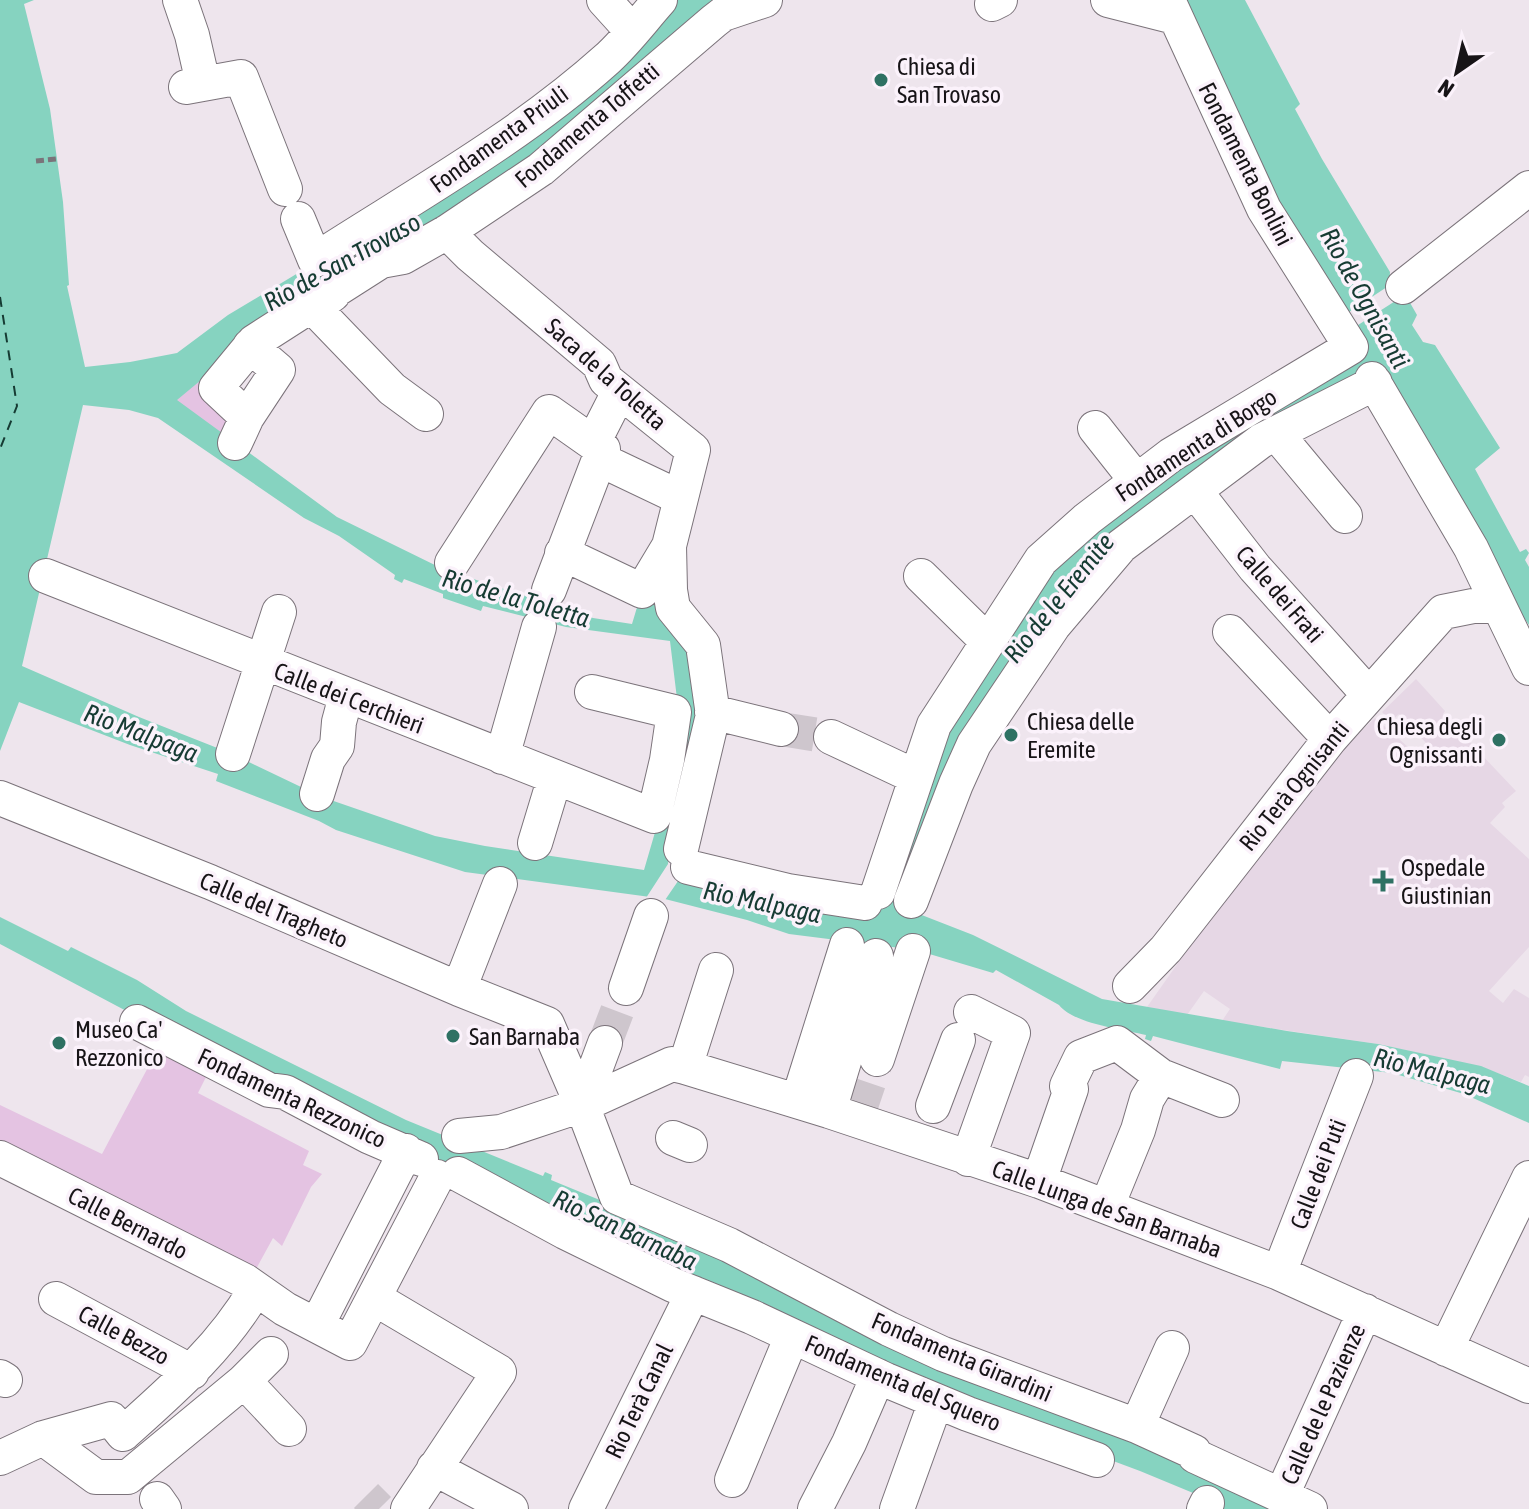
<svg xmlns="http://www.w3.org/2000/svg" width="1529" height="1509" font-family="'Asap Condensed',sans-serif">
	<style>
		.built { fill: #e6d7e5 }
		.green { fill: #e4c3e2 }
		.water { fill: #86d3c0; fill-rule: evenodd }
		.pier { fill: #eee5ed }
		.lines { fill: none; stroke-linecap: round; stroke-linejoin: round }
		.ferry { stroke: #163b33; stroke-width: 2; stroke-dasharray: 10 8; stroke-linecap: butt }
		.minor-tunnel { stroke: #cec6cd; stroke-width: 34; stroke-dasharray: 34 17; stroke-linecap: butt }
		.minor-casing { stroke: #7b737a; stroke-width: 36 }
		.path { stroke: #7a747a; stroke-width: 5; stroke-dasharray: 8 4; stroke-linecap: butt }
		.minor { stroke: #fff; stroke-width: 34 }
		.poi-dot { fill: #2e7163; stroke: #fbf2fb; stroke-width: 3 }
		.labels { text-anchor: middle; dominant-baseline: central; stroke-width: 7; stroke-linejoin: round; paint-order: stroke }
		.poi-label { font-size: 24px; fill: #171417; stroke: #fbf2fb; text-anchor: start }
		.street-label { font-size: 24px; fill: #171417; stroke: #fbf2fb }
		.water-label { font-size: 26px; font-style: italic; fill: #163b33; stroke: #fbf2fb }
	</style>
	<rect width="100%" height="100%" fill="#eee5ed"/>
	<path class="built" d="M 1416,679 L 1445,711 L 1443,714 L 1516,791 L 1502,803 L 1505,807 L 1490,823 L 1529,859 L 1529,947 L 1489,991 L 1503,1003 L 1514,989 L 1529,998 L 1529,1077 L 1525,1075 L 1521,1082 L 1482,1067 L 1378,1044 L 1222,1021 L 1230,1009 L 1204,991 L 1187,1015 L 1147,1007 L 1221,902 L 1344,748 L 1375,718 L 1416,754 L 1427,744 L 1399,714 L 1391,721 L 1382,712 Z"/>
	<path class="green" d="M 237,350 L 236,415 L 231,442 L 176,400 Z
		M 162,1041 L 211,1067 L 198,1093 L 309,1151 L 303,1165 L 322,1174 L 311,1187 L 282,1246 L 273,1238 L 250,1280 L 0,1153 L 0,1105 L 102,1154 Z"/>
	<path class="water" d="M 0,0 L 34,0 L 24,4 L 50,109 L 63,202 L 69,285 L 67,286 L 85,367 L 130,362 L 177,353 L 228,315 L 313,264 L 666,0 L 732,0 L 595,120 L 248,341 L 177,400 L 337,517 L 443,569 L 593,618 L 632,624 L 641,594 L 664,606 L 689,641 L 699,725 L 668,864 L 788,895 L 886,883 L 940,727 L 1045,566 L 1102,510 L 1360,350 L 1335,313 L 1174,0 L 1245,0 L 1300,104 L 1295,109 L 1322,159 L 1390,272 L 1389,286 L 1409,301 L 1417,315 L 1412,325 L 1423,342 L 1435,345 L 1500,448 L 1475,469 L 1520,552 L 1526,549 L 1529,553 L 1525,560 L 1529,567 L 1529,625 L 1486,563 L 1384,381 L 1323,400 L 1048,623 L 914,912 L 973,935 L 1102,999 L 1287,1031 L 1378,1044 L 1481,1066 L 1529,1086 L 1529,1123 L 1464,1094 L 1392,1073 L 1282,1061 L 1280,1069 L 1153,1036 L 1151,1041 L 1145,1039 L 1146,1035 C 1122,1029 1074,1024 1059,1005 L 996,970 L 993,973 L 916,950 L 789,934 L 747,920 L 665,899 L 465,872 L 336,830 L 319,821 L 216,781 L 218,774 L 130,745 L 19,702 L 0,751 ZM 83,405 L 129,410 L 158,418 L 304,518 L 339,536 L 395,575 L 394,579 L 402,583 L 404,579 L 443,594 L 443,598 L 481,611 L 483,606 L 566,627 L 670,641 L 678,707 L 658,822 L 644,870 L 485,846 L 435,836 L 322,797 L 230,753 L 139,717 L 22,666 Z
		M 0,917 L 68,951 L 71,947 L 137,980 L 186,1011 L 406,1120 L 543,1176 L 545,1172 L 552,1175 L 551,1180 L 724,1251 L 1028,1395 L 1289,1509 L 1217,1509 L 1198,1495 L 1140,1471 L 968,1407 L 474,1173 L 423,1154 L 166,1032 L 0,944 Z"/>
	<path class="pier" d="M 1393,283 L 1403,296 L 1355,327 L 1346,314 Z
		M 673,847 L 689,865 L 663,903 L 647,901 L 646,898 L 668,864 Z"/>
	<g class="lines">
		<path class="ferry" d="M 0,297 L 17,406 L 0,449"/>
		<path class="minor-tunnel" d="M 781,729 L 831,737
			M 605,1043 L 626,988
			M 858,1115 L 877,1059
			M 366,1496 L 379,1509"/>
		<defs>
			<path id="minor" d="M 180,0 L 192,35 L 203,83
				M 604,0 L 632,31
				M 1108,0 L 1175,17
				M 992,4 L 1000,0
				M 186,87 L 241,77 L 285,189
				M 298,219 L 315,260 C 414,196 519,138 607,59 C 626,42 643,19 660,0
				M 447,232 L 470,255 L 599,364 L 606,380 L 693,450 L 669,546 L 642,591 L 562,553
				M 1403,287 L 1529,188
				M 314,308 L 392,389 L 426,414
				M 1372,379 L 1471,548 L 1529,668
				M 247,417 L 278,370 L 250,346
				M 1095,428 L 1136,480
				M 1276,433 L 1345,516
				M 235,443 L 247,417 L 216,388 L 254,342 L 307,308 L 314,308 L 333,294 L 334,291 L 381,261 L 403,257 L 447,232 L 541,169 L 714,21 L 723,14 L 765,0
				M 599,459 L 681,498
				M 1195,491 L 1255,568 L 1369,695
				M 669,546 L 670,590 L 673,608 L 703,645 L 713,715 L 681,849
				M 452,563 L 549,412 L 593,443
				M 46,576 L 654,816 L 667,760 L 674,712 L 592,692
				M 921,576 L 988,642
				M 549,590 L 603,449 L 593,443 L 619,392
				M 1230,632 L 1330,739
				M 712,712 L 781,729
				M 831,737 L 916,777
				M 233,754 L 279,612
				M 502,757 L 539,627
				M 317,794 L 328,759 L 337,746 L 339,722 L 346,696
				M 0,798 L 210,882 L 459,989 L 547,1024 L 582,1105 L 617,1197 L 729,1245 L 889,1329 L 943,1354 L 1137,1426 L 1194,1452 L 1195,1456 L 1310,1509
				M 535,843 L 555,777
				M 688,867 L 788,891 L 865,903
				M 878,892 L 934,725 L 1041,560 L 1087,519 L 1171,455 L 1351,347 L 1264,209 L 1168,0
				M 911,901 L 956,784 L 974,744 L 1054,625 L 1121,546 L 1261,441 L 1375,383
				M 1130,986 L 1166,949 L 1330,739 L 1443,612 L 1473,606 L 1499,606
				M 626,988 L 651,916
				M 459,989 L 500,884
				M 137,1022 L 269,1090 L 285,1092 L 370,1137 L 421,1159
				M 1117,1043 L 1161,1076 L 1222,1100
				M 877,1059 L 913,951
				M 685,1067 L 716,970
				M 798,1101 L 847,945
				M 582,1105 L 605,1043
				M 933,1106 L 958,1040
				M 829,1111 L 876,956
				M 459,1136 L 501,1132 L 582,1105 L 672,1064 L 685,1067 L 829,1111 L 1039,1181 L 1279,1273 L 1529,1386
				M 673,1138 L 690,1145
				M 0,1158 L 245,1281 L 285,1309 L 350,1343 L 437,1177
				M 968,1159 L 1013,1033 L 971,1012
				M 458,1174 L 565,1232 L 673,1285 L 752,1317 L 886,1380 L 968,1414 L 1097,1460
				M 1039,1181 L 1071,1089 L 1067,1086 L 1081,1057 L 1117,1043
				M 1107,1206 L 1138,1130 L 1147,1099 L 1161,1076
				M 1279,1273 L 1356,1076
				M 374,1298 L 499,1372 L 408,1509
				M 56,1299 L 192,1372
				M 317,1325 L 406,1151
				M 1446,1349 L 1529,1178
				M 0,1377 L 5,1380
				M 244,1381 L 289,1429
				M 1137,1426 L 1172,1348
				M 43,1438 L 96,1477 L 128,1477 L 244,1381 L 271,1354
				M 0,1458 L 43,1438 L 111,1419 L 123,1434 C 172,1390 221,1348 255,1290
				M 434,1468 L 511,1509
				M 732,1480 L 792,1336
				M 1281,1497 L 1365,1311
				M 157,1499 L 164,1509
				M 586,1509 L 693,1293
				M 815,1509 L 849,1443 L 878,1376
				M 897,1509 L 936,1401
				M 1204,1509 L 1207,1503"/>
		</defs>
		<use href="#minor" class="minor-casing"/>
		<path class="path" d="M 36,161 L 56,159"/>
		<use href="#minor" class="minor"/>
	</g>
	<g class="poi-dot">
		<circle cx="881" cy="80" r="8"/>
		<circle cx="1011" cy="735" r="8"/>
		<circle cx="1499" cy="740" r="8"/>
		<path d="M1379 869h8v8h8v8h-8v8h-8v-8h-8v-8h8z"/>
		<circle cx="453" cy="1036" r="8"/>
		<circle cx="59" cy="1043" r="8"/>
	</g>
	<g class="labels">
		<g class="poi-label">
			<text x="897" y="66">Chiesa di<tspan x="897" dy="28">San Trovaso</tspan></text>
			<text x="1027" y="721">Chiesa delle<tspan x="1027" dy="28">Eremite</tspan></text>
			<text x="1483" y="726" text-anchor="end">Chiesa degli<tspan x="1483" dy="28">Ognissanti</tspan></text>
			<text x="1401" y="867">Ospedale<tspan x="1401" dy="28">Giustinian</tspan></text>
			<text x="75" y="1029">Museo Ca'<tspan x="75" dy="28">Rezzonico</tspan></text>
			<text x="469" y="1036">San Barnaba</text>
		</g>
		<g class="street-label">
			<text transform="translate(587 125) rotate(-40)">Fondamenta Toffetti</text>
			<text transform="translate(499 139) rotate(-36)">Fondamenta Priuli</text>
			<text transform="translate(1246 164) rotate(63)">Fondamenta Bonlini</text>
			<text transform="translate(606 374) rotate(42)">Saca de la Toletta</text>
			<text transform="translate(1196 445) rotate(-33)">Fondamenta di Borgo</text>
			<text transform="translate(1280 594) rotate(49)">Calle dei Frati</text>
			<text transform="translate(349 698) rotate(21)">Calle dei Cerchieri</text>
			<text transform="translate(1294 786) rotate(-51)">Rio Terà Ognisanti</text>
			<text transform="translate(274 910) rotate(23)">Calle del Tragheto</text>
			<text transform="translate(292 1098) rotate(25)">Fondamenta Rezzonico</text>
			<text transform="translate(1318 1174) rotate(-69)">Calle dei Puti</text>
			<text transform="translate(1107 1209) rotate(20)">Calle Lunga de San Barnaba</text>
			<text transform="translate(128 1223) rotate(27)">Calle Bernardo</text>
			<text transform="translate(124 1335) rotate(28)">Calle Bezzo</text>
			<text transform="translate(962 1357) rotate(23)">Fondamenta Girardini</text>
			<text transform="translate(903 1383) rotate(23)">Fondamenta del Squero</text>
			<text transform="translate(639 1401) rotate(-64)">Rio Terà Canal</text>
			<text transform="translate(1323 1404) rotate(-66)">Calle de le Pazienze</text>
		</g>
		<g class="water-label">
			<text transform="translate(342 262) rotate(-29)">Rio de San Trovaso</text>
			<text transform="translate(1365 298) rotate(61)">Rio de Ognisanti</text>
			<text transform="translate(516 598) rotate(16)">Rio de la Toletta</text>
			<text transform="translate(1059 598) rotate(-51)">Rio de le Eremite</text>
			<text transform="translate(141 733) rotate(21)">Rio Malpaga</text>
			<text transform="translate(762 902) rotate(12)">Rio Malpaga</text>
			<text transform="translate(1432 1071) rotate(14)">Rio Malpaga</text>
			<text transform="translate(625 1230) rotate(25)">Rio San Barnaba</text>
		</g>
	</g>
	<g transform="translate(1457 72) rotate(214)" stroke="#fbf2fb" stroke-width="6" paint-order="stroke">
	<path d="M0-6L14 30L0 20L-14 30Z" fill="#171417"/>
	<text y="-12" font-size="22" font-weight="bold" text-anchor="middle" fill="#171417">N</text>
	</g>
</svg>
